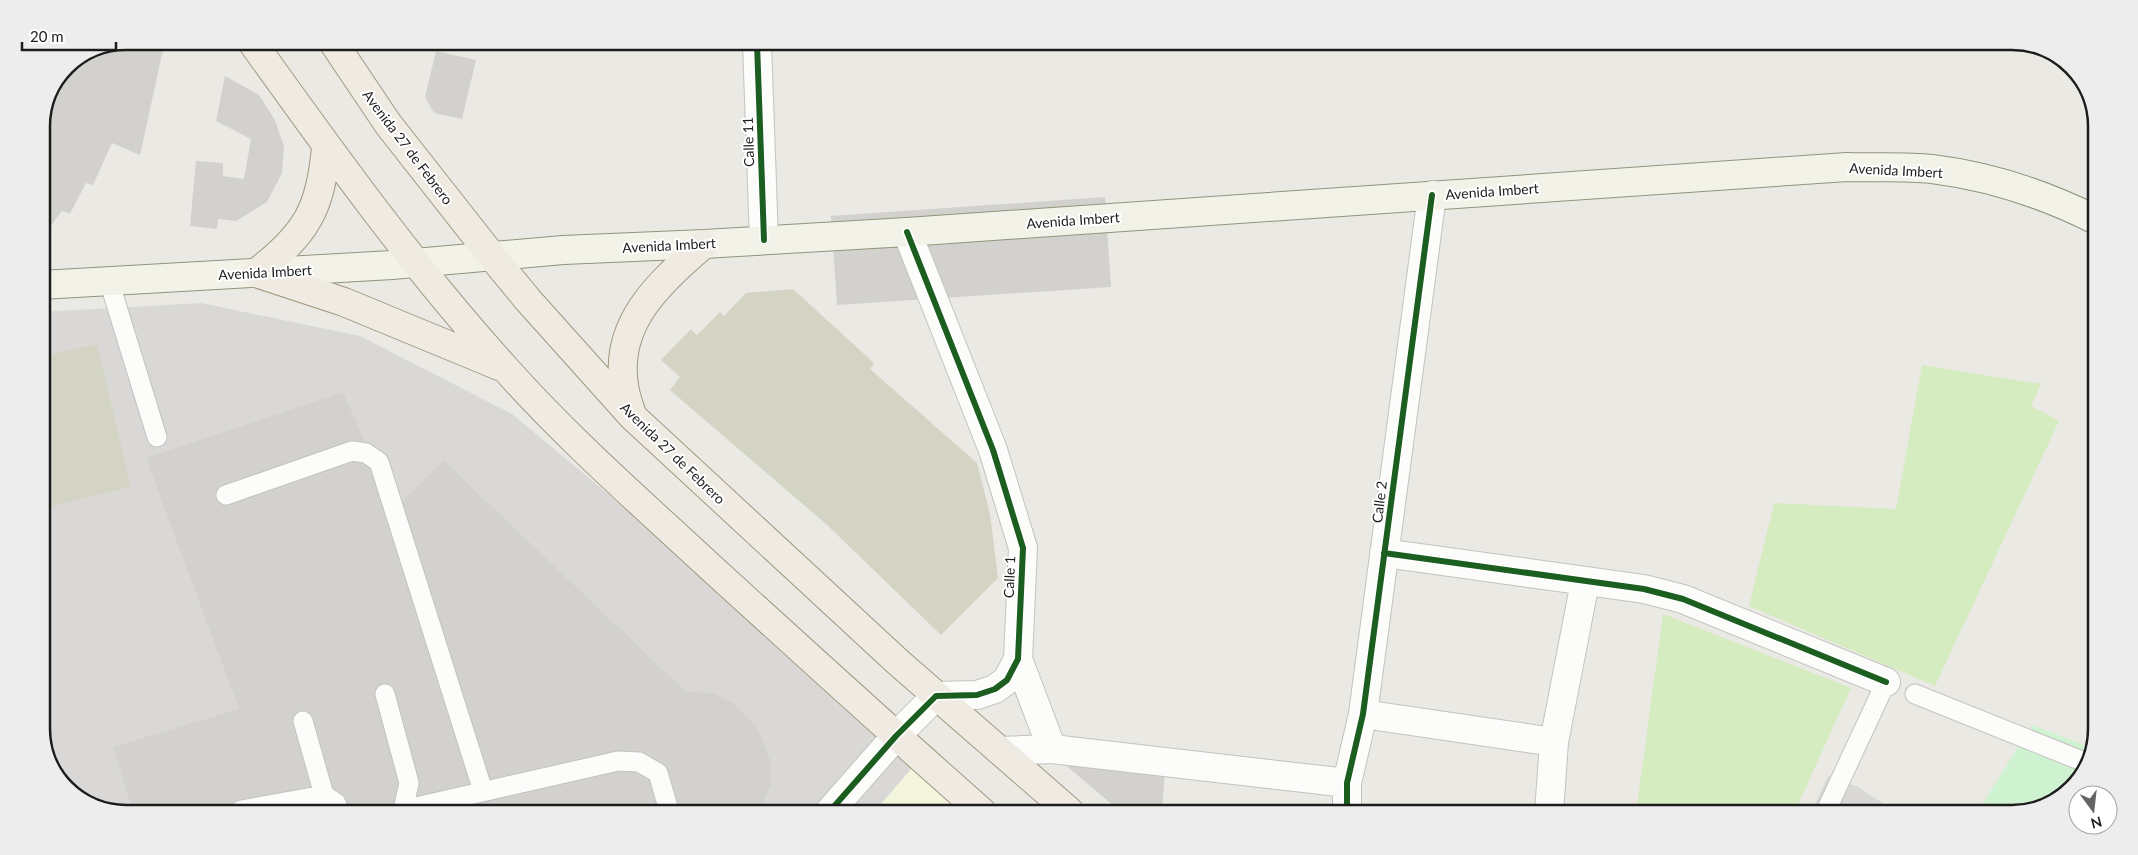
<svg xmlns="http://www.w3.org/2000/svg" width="2138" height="855" font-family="Lato,sans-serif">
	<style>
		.residential { fill: #d9d8d6 }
		.education { fill: #f4f5dd }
		.construction { fill: #d4d4c5 }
		.grass { fill: #d5ebc0 }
		.park { fill: #cff3d1 }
		.building { fill: #d3d1cd }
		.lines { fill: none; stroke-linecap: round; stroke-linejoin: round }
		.lane-casing { stroke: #c3c2c0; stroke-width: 21 }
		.street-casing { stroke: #c3c2c0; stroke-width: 30 }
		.secondary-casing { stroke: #91947c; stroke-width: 30 }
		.primary-casing { stroke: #a09881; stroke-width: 30 }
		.lane { stroke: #fcfcfb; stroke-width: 19 }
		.street { stroke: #fcfcfb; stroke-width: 28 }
		.secondary { stroke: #f2f2e8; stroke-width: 28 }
		.primary { stroke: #f0ebe2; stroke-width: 28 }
		.cycleway-casing { stroke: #fff; stroke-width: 9 }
		.cycleway { stroke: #1b5e20; stroke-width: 6 }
		.labels { text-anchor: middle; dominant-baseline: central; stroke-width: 4; stroke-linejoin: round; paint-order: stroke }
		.street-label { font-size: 14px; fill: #1c1c1c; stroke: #fff }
		.rim { fill: none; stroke: #1c1c1c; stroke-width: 2.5 }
	</style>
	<rect width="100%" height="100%" fill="#eae9e4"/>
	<path class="residential" d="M 201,303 L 360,336 L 512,414 L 861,704 L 966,811 L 98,809 L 59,781 L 41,735 L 41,312 Z
		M 1828,776 L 1858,787 L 1898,813 L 1811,813 Z"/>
	<path class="education" d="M 918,761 L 966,811 L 875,811 Z"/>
	<path class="construction" d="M 793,289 L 874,363 L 870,369 L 977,463 L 990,514 L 998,578 L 941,635 L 825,523 L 670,390 L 680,377 L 661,360 L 691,329 L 697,335 L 720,312 L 724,316 L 746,293 Z
		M 97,344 L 131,487 L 41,509 L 41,357 Z"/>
	<path class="grass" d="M 1922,365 L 2041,384 L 2031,406 L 2059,421 L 1935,686 L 1749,606 L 1774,503 L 1896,509 Z
		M 1663,614 L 1851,688 L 1794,813 L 1636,813 Z"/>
	<path class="park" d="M 2032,725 L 2092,748 L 2092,757 L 2060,799 L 2013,814 L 1976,814 Z"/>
	<path class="building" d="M 125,41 L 165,41 L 140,155 L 112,143 L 93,185 L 86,183 L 70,214 L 62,211 L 46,232 L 41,230 L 41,120 L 66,66 L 94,48 Z
		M 436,51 L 476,60 L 462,119 L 434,113 L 425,97 Z
		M 225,76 L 259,95 L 275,120 L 284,147 L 282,173 L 267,202 L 236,221 L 218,219 L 217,229 L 190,226 L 196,161 L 223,163 L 223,176 L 244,179 L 251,139 L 216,121 Z
		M 1105,197 L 1111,287 L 837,305 L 831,216 Z
		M 343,392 L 394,509 L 443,460 L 686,692 L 713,693 L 736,705 L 758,730 L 770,760 L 771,784 L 759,811 L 132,809 L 113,747 L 239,709 L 146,458 Z
		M 1063,763 L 1165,770 L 1162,812 L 1121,812 Z"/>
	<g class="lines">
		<defs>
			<path id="lane" d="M 109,281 L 157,437
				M 226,495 L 352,451 L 366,453 L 379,462 L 483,791
				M 385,694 L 409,783 L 403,810 L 618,761 L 639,762 L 658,773 L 669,811
				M 1915,694 L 2087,763
				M 303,721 L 324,795
				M 241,810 L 324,795 L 336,803 L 339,810
				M 1825,813 L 1886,682"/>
			<path id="street" d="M 757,43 L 764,240
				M 1384,553 L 1644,589 L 1683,599 L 1886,682
				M 1018,659 L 1052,749
				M 1363,714 L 1554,742
				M 1000,751 L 1052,749 L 1347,783
				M 830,811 L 896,736 L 936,696 L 977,695 L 995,689 L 1007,680 L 1018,659 L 1023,548 L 993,450 L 907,232
				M 1347,812 L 1347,783 L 1363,714 L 1432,195
				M 1549,813 L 1554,742 L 1585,582"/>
			<path id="secondary" d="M 41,285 L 392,265 L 563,250 L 704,244 L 907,232 L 1847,167 C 1875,168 1904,166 1932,169 C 1989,176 2044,194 2096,220"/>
			<path id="primary" d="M 252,42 C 332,154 412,265 504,367 C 567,438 638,500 707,564 C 798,647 889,730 981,811
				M 333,42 L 388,124 L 491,255 L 528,300 L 632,416 L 899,663 L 1069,811
				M 256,273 L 344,302 L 499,366
				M 256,273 C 306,233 321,211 326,146
				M 632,415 C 629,405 625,395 624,385 C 614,321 662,281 704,244"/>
		</defs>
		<use href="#lane" class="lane-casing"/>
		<use href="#street" class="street-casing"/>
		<use href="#secondary" class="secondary-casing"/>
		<use href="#primary" class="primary-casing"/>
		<use href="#lane" class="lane"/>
		<use href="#street" class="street"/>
		<use href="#secondary" class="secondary"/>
		<use href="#primary" class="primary"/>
		<defs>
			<path id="cycleway" d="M 757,43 L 764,240
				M 1384,553 L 1644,589 L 1683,599 L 1886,682
				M 830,811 L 896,736 L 936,696 L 977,695 L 995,689 L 1007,680 L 1018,659 L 1023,548 L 993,450 L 907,232
				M 1347,812 L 1347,783 L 1363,714 L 1432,195"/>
		</defs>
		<use href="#cycleway" class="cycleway-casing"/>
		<use href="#cycleway" class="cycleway"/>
	</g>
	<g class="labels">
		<g class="street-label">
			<text transform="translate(748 142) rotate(-92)">Calle 11</text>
			<text transform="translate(408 147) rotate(53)">Avenida 27 de Febrero</text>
			<text transform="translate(1896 170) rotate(3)">Avenida Imbert</text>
			<text transform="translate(1492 191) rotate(-4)">Avenida Imbert</text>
			<text transform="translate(1073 220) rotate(-4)">Avenida Imbert</text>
			<text transform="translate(669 245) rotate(-3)">Avenida Imbert</text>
			<text transform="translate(265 272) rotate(-3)">Avenida Imbert</text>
			<text transform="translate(673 453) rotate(44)">Avenida 27 de Febrero</text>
			<text transform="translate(1379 502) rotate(-83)">Calle 2</text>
			<text transform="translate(1009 577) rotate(-88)">Calle 1</text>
		</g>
	</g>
	<path d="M0 0H2138V855H0ZM126 50H2012A76 76 0 0 1 2088 126V729A76 76 0 0 1 2012 805H126A76 76 0 0 1 50 729V126A76 76 0 0 1 126 50Z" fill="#ededed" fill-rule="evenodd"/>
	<path class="rim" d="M126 50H2012A76 76 0 0 1 2088 126V729A76 76 0 0 1 2012 805H126A76 76 0 0 1 50 729V126A76 76 0 0 1 126 50Z"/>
	<g transform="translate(2093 810) rotate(165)"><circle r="24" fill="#ffffff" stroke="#a4a4a4"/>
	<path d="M0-4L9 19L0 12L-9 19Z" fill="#646462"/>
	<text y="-8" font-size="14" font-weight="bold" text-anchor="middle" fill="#1c1c1c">N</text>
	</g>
	<path d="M22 42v8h94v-8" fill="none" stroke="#1c1c1c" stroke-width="2.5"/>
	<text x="30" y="42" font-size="15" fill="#1c1c1c" stroke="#ffffff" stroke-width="4" paint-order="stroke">20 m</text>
</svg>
